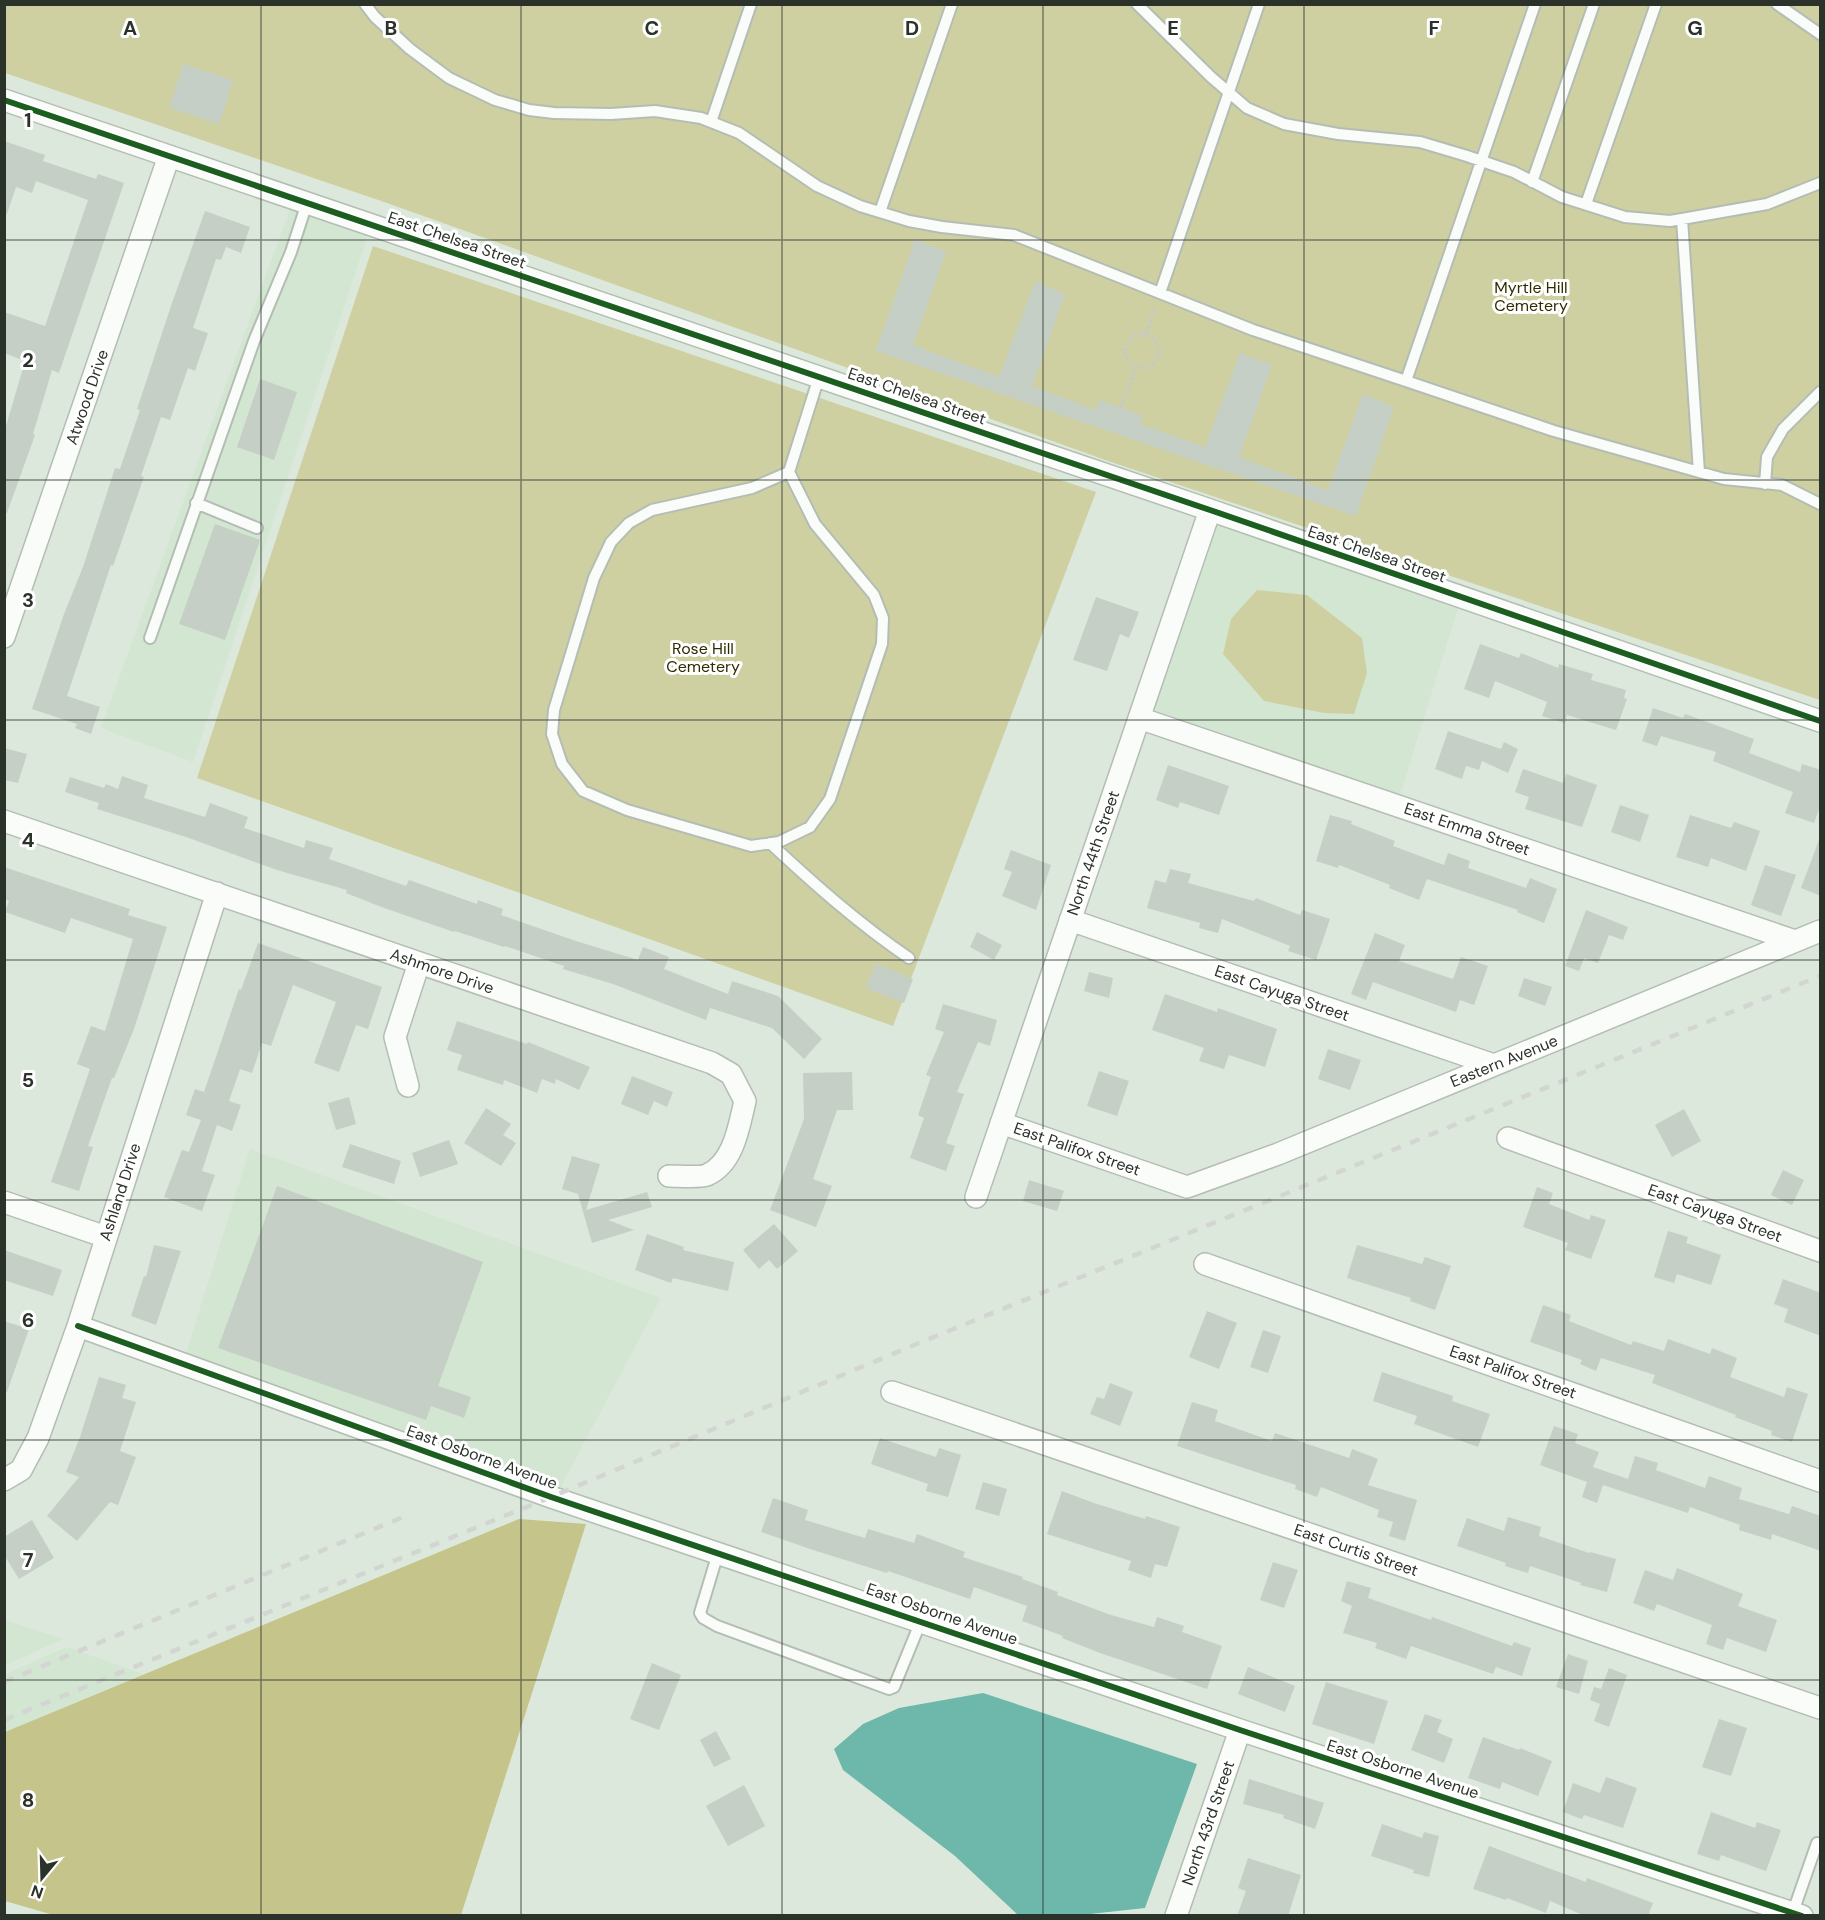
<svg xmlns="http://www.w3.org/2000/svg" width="1825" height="1920" font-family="'DM Sans',sans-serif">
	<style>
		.built { fill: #d2e6d1; fill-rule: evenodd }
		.green { fill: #cfd0a2 }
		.forest { fill: #c5c48a }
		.water { fill: #6db7ab }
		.building { fill: #c5cfc6 }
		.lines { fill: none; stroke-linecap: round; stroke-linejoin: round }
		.lane-casing { stroke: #b4bdb3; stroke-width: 14 }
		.street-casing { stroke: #b4bdb3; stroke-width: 24 }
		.path { stroke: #c5cac5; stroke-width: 4; stroke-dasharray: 3 3; stroke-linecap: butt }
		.lane { stroke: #fafcfa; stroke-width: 10 }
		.street { stroke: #fafcfa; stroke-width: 21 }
		.rail { stroke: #d2d5d2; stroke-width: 4.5; stroke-dasharray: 10 10; stroke-linecap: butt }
		.cycleway-casing { stroke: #fff; stroke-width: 10 }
		.cycleway { stroke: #1b5e20; stroke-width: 6 }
		.grid { fill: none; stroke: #2a3229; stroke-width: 1.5; stroke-opacity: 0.55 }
		.labels { text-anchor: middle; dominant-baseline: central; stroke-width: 6; stroke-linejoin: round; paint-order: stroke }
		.street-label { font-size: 16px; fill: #2a3229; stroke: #fff }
		.park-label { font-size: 16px; fill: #302b01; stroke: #fff }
		.grid-label { font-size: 20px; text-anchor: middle; font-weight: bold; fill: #2a3229; stroke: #fff; stroke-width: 6; stroke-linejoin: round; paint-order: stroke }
	</style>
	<rect width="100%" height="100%" fill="#dce8db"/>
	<path class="built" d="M 290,209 L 368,235 L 193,762 L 101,728 Z
		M 1215,524 L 1458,608 L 1400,795 L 1152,710 ZM 1231,619 L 1354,714 L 1324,713 L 1264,701 L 1223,654 Z
		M 250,1149 L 661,1298 L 560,1488 L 186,1353 Z
		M 5,1620 L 63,1639 L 5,1665 Z
		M 67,1647 L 143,1674 L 5,1732 L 5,1674 Z"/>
	<path class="green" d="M 5,4 L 1820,5 L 1820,700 L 1108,461 L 387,203 L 5,73 Z
		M 373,246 L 1096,492 L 893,1026 L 197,778 Z
		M 1257,590 L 1307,595 L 1362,638 L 1367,673 L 1354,714 L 1324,713 L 1264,701 L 1223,654 L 1231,619 Z"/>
	<path class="forest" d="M 519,1519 L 586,1524 L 461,1915 L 57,1916 L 5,1901 L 5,1732 Z"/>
	<path class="water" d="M 983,1693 L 1197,1764 L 1145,1908 L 1081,1915 L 1018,1915 L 955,1856 L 843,1770 L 834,1749 L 863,1724 L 899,1708 Z"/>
	<path class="building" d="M 183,64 L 233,80 L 219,124 L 169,108 Z
		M 4,141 L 45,155 L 43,161 L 96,179 L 98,174 L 124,183 L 59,373 L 52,370 L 33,434 L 35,435 L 7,513 L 4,513 L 4,433 L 25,361 L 4,353 L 4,312 L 45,326 L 88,200 L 36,181 L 32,193 L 16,187 L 7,214 L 4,214 Z
		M 205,211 L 250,227 L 241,253 L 226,247 L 221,260 L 216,259 L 193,328 L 208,333 L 195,371 L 188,368 L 170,420 L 161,417 L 141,476 L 144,477 L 113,566 L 111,565 L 67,696 L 100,707 L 91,734 L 75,728 L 77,724 L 32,709 L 64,614 L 83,567 L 115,468 L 120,469 L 140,410 L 137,409 L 172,303 Z
		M 915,239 L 946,252 L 913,345 L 999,377 L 1035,281 L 1065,294 L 1032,386 L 1096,410 L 1100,400 L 1143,416 L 1140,424 L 1205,447 L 1240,353 L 1272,365 L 1239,457 L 1328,490 L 1363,394 L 1394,407 L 1356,516 L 876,351 Z
		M 260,379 L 297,392 L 274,460 L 237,447 Z
		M 215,524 L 260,540 L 225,640 L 179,624 Z
		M 1096,597 L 1139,612 L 1129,638 L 1120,634 L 1107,671 L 1073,660 Z
		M 1480,644 L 1519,658 L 1521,653 L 1558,668 L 1559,664 L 1593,674 L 1591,680 L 1626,690 L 1624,698 L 1627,699 L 1616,730 L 1567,715 L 1565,723 L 1542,716 L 1547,702 L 1495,681 L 1489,698 L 1464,689 Z
		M 1653,708 L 1683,718 L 1685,714 L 1754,739 L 1749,753 L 1800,772 L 1802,764 L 1821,770 L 1821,804 L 1814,823 L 1785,813 L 1793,792 L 1713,761 L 1716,752 L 1661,736 L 1657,746 L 1642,741 Z
		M 1448,731 L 1501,749 L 1504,742 L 1518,749 L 1508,773 L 1482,761 L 1479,770 L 1466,766 L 1462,779 L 1435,769 Z
		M 4,748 L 27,754 L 18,783 L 4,780 Z
		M 1168,765 L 1229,786 L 1219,815 L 1180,802 L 1178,808 L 1156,800 Z
		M 1523,769 L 1563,783 L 1566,774 L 1597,785 L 1582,827 L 1525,809 L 1529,797 L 1515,792 Z
		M 122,776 L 148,785 L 144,798 L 205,817 L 210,803 L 248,817 L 244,828 L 304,848 L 306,840 L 333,848 L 329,859 L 406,886 L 409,880 L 477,904 L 478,900 L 503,909 L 501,915 L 576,941 L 638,960 L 643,947 L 669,957 L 664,969 L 728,994 L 732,981 L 778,996 L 822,1039 L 804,1059 L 772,1028 L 710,1008 L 706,1020 L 613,984 L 563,969 L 564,966 L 505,946 L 504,947 L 455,931 L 454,932 L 384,908 L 346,893 L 347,890 L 277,870 L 186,837 L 97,809 L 99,803 L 65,792 L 70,777 L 104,788 L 106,784 L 118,789 Z
		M 1620,805 L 1649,815 L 1640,842 L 1611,832 Z
		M 1330,815 L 1352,821 L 1351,824 L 1395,841 L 1393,846 L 1444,865 L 1448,853 L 1470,861 L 1468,868 L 1526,888 L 1530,878 L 1557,889 L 1544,923 L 1517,912 L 1518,910 L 1427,879 L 1419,900 L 1389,888 L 1390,885 L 1339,865 L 1338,868 L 1316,861 Z
		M 1690,815 L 1731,828 L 1734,822 L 1760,831 L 1746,871 L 1711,858 L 1708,867 L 1676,857 Z
		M 1819,840 L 1821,840 L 1821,896 L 1801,888 Z
		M 1011,850 L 1051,865 L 1036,910 L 1002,896 L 1012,872 L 1004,869 Z
		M 1765,865 L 1796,875 L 1781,916 L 1751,905 Z
		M 4,867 L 130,909 L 128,915 L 167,927 L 134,1029 L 114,1078 L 112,1078 L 88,1146 L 93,1147 L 79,1191 L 51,1182 L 90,1069 L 77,1064 L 91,1026 L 105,1031 L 133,939 L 71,918 L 65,933 L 5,912 L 9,901 L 4,899 Z
		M 1170,869 L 1191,874 L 1188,883 L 1254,901 L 1256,898 L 1300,915 L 1302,910 L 1330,919 L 1316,960 L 1288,951 L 1290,946 L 1222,919 L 1218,933 L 1199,928 L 1200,923 L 1147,908 L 1155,880 L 1166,883 Z
		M 1586,910 L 1628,927 L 1623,940 L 1609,935 L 1598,963 L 1584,958 L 1579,971 L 1565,966 Z
		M 977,932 L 1002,945 L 994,960 L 970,947 Z
		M 1375,933 L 1405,945 L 1399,961 L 1453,979 L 1461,957 L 1488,966 L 1474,1005 L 1460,1000 L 1456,1012 L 1373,982 L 1366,1000 L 1351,994 Z
		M 258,943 L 382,987 L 368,1029 L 356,1025 L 339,1072 L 314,1063 L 336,1002 L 293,985 L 271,1046 L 262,1043 L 252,1073 L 240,1069 L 229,1101 L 241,1105 L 232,1131 L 217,1125 L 202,1171 L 215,1175 L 202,1211 L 164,1197 L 182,1150 L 189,1152 L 201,1120 L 186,1115 L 195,1089 L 204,1092 L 239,989 L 241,990 Z
		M 876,963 L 913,979 L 904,1003 L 866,988 Z
		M 1089,972 L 1113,978 L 1109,998 L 1084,991 Z
		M 1524,978 L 1552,987 L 1545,1006 L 1518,996 Z
		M 1165,994 L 1217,1012 L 1218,1008 L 1277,1029 L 1265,1067 L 1229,1055 L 1224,1069 L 1199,1061 L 1204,1048 L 1152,1030 Z
		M 943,1004 L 997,1020 L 990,1046 L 978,1042 L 957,1092 L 964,1094 L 946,1143 L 955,1146 L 946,1171 L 910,1158 L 924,1118 L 918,1115 L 931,1077 L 926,1075 L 944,1032 L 935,1029 Z
		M 457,1021 L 527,1044 L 528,1042 L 590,1067 L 579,1090 L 556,1079 L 555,1084 L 542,1079 L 537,1093 L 504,1080 L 503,1085 L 457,1070 L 462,1055 L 447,1050 Z
		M 1328,1049 L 1361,1060 L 1350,1090 L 1318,1079 Z
		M 1099,1071 L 1129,1081 L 1117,1116 L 1087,1106 Z
		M 852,1072 L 853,1110 L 837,1110 L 813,1179 L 832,1186 L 816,1227 L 770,1210 L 804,1119 L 803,1073 Z
		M 632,1076 L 673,1092 L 667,1107 L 654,1101 L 648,1115 L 621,1104 Z
		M 349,1097 L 356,1124 L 336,1130 L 328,1103 Z
		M 486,1108 L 511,1124 L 503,1135 L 516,1143 L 501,1166 L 464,1143 Z
		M 1684,1109 L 1701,1141 L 1672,1157 L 1655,1125 Z
		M 449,1140 L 458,1164 L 420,1177 L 412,1153 Z
		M 350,1144 L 401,1161 L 394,1184 L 342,1167 Z
		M 572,1156 L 600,1164 L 586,1210 L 647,1192 L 652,1207 L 608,1220 L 634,1230 L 592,1243 L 578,1194 L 562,1189 Z
		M 1783,1170 L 1804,1180 L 1792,1205 L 1771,1195 Z
		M 1029,1180 L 1064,1191 L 1057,1211 L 1023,1201 Z
		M 277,1186 L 483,1262 L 438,1386 L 471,1397 L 464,1418 L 431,1406 L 426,1420 L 218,1348 Z
		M 1537,1187 L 1553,1193 L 1549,1204 L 1589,1220 L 1591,1215 L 1606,1220 L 1591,1259 L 1565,1250 L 1568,1243 L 1523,1227 Z
		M 774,1224 L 798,1251 L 777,1269 L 769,1260 L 759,1269 L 743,1250 Z
		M 1668,1231 L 1688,1237 L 1686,1243 L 1721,1255 L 1711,1285 L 1677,1274 L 1674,1283 L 1654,1277 Z
		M 647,1234 L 684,1247 L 683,1250 L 734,1262 L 728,1291 L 673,1278 L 671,1283 L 635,1270 Z
		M 154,1245 L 181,1251 L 156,1325 L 131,1316 L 144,1276 L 146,1277 Z
		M 1357,1245 L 1422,1264 L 1425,1257 L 1451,1266 L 1435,1310 L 1410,1301 L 1411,1298 L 1347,1278 Z
		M 4,1250 L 62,1270 L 53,1296 L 4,1280 Z
		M 1783,1279 L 1821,1293 L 1821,1336 L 1784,1322 L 1788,1309 L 1774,1304 Z
		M 1543,1305 L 1571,1315 L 1569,1321 L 1631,1345 L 1633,1341 L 1664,1351 L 1668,1339 L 1710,1354 L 1712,1348 L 1737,1358 L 1730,1377 L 1784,1397 L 1787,1387 L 1808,1394 L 1792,1442 L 1771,1435 L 1772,1431 L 1735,1417 L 1736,1415 L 1652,1383 L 1655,1375 L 1601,1358 L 1596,1371 L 1580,1364 L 1582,1360 L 1530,1342 Z
		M 1207,1311 L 1237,1323 L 1219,1369 L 1189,1357 Z
		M 4,1321 L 29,1329 L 7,1392 L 4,1392 Z
		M 1263,1330 L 1281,1336 L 1268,1373 L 1250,1367 Z
		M 1382,1372 L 1453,1396 L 1452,1401 L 1490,1414 L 1478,1447 L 1414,1424 L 1417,1416 L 1373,1401 Z
		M 99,1377 L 126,1385 L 122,1398 L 136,1402 L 120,1451 L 136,1457 L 118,1505 L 110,1502 L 77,1541 L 47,1516 L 79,1477 L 66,1472 L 80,1437 Z
		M 1110,1383 L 1133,1392 L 1120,1426 L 1090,1414 L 1097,1397 L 1104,1399 Z
		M 1192,1402 L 1218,1410 L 1215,1421 L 1272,1441 L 1275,1433 L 1349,1458 L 1352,1449 L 1378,1459 L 1368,1485 L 1417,1500 L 1405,1541 L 1389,1536 L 1393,1522 L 1377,1517 L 1379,1510 L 1321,1487 L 1317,1497 L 1295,1489 L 1296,1485 L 1177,1446 Z
		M 1554,1426 L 1578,1434 L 1575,1443 L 1599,1452 L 1593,1467 L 1628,1479 L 1635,1456 L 1658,1463 L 1656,1470 L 1705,1488 L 1709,1476 L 1742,1488 L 1739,1499 L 1789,1514 L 1792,1506 L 1821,1516 L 1821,1551 L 1772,1534 L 1771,1540 L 1739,1530 L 1740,1525 L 1690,1507 L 1688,1513 L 1603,1485 L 1597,1503 L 1582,1497 L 1587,1482 L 1540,1465 Z
		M 880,1438 L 936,1457 L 939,1448 L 961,1455 L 948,1497 L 926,1491 L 928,1484 L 871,1464 Z
		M 983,1482 L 1007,1489 L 999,1516 L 975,1509 Z
		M 1062,1491 L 1094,1503 L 1145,1519 L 1146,1516 L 1180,1527 L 1167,1567 L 1155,1564 L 1151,1578 L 1128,1570 L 1131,1561 L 1047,1534 Z
		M 773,1498 L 808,1510 L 805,1520 L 865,1538 L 868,1529 L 914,1543 L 917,1534 L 965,1552 L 963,1557 L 1023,1577 L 1022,1579 L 1058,1592 L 1057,1595 L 1111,1615 L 1154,1627 L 1157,1617 L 1184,1626 L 1182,1632 L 1222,1646 L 1207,1689 L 1100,1653 L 1062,1638 L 1063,1636 L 1022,1621 L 1027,1606 L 974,1587 L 970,1599 L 888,1571 L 887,1573 L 813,1550 L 761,1532 Z
		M 1508,1517 L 1541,1527 L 1539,1536 L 1589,1553 L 1590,1552 L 1616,1559 L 1607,1592 L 1580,1585 L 1581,1583 L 1530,1566 L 1528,1573 L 1505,1566 L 1506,1563 L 1457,1546 L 1467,1518 L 1504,1531 Z
		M 32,1520 L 54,1558 L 19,1579 L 4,1555 L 4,1537 Z
		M 1273,1562 L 1298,1570 L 1284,1608 L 1260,1600 Z
		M 1677,1568 L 1743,1594 L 1738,1606 L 1777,1620 L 1766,1652 L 1727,1638 L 1723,1650 L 1706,1644 L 1712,1625 L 1657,1604 L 1654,1611 L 1633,1603 L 1645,1570 L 1673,1580 Z
		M 1347,1581 L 1371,1588 L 1368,1598 L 1431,1620 L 1432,1617 L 1512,1646 L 1514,1642 L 1531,1648 L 1522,1676 L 1496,1667 L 1493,1674 L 1411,1646 L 1406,1659 L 1375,1648 L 1377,1643 L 1343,1633 L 1352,1606 L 1341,1601 Z
		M 1568,1654 L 1588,1661 L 1579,1694 L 1556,1687 Z
		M 652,1663 L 681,1675 L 659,1730 L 630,1719 Z
		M 1248,1667 L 1295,1686 L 1285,1712 L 1238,1694 Z
		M 1609,1668 L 1627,1675 L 1609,1727 L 1594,1721 L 1600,1704 L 1590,1700 L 1594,1687 L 1601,1689 Z
		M 1326,1682 L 1388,1701 L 1374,1744 L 1312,1724 Z
		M 1425,1714 L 1442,1720 L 1437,1732 L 1453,1739 L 1444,1763 L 1411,1750 Z
		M 1719,1719 L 1747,1728 L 1731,1776 L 1702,1767 Z
		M 716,1731 L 731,1759 L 714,1767 L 700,1740 Z
		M 1483,1737 L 1519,1750 L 1520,1748 L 1552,1761 L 1538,1796 L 1502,1782 L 1500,1789 L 1468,1778 Z
		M 1606,1777 L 1637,1788 L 1623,1828 L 1584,1815 L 1582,1819 L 1563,1812 L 1573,1783 L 1600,1793 Z
		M 1249,1779 L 1324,1803 L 1315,1829 L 1283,1818 L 1284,1815 L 1243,1804 Z
		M 744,1785 L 765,1826 L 728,1846 L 706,1806 Z
		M 1711,1812 L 1755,1828 L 1757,1822 L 1781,1830 L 1766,1871 L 1721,1855 L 1719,1861 L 1697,1854 Z
		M 1382,1824 L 1422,1838 L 1424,1832 L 1439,1836 L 1429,1877 L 1413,1873 L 1414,1870 L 1371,1856 Z
		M 1489,1846 L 1586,1882 L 1587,1878 L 1653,1903 L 1648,1916 L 1585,1916 L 1550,1901 L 1546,1913 L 1507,1898 L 1506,1900 L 1473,1889 Z
		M 1248,1858 L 1301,1875 L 1288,1916 L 1237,1916 L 1246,1891 L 1238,1888 Z"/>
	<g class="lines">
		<defs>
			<path id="lane" d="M 365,4 L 375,17 L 410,49 L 449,78 L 495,100 L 529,110 L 554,113 L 611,114 L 655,111 L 701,118 L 739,133 L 817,186 L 860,206 L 909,221 L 942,227 L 1014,235 L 1253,330 L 1406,381 L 1554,431 L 1724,479 L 1782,485 L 1820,504
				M 1137,4 L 1211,77 L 1247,108 L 1284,124 L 1338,134 L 1420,142 L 1467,156 L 1514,172 L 1562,197 L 1625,217 L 1670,221 L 1682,219 L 1767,204 L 1820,183
				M 1777,4 L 1820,34
				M 711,122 L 751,4
				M 1532,182 L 1594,4
				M 1586,204 L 1656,4
				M 880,212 L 952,4
				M 1682,219 L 1699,472
				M 1160,293 L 1259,4
				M 1406,381 L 1535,4
				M 789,472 L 752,488 L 652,510 L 629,523 L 611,542 L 594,578 L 554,710 L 552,734 L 562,764 L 583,791 L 627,810 L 751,846 L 779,842 L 810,827 L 830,799 L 882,644 L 883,618 L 874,595 L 815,524 L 789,472 L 819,377
				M 1765,484 L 1767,457 L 1783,429 L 1820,392
				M 196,503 L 257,528
				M 150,638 L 254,341 L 291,252 L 307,203
				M 770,843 C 814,884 859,924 909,958
				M 718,1553 L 700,1613 L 703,1618 L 717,1626 L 889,1689 L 894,1687 L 921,1621
				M 1793,1912 L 1817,1843 L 1820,1844"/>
			<path id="street" d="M 4,100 L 1210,510 L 1820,721
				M 4,637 L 169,156
				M 1139,718 L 1795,941
				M 4,821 L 712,1063 L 731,1074 L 745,1101 C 739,1126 734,1163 707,1175 C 699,1178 678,1176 669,1176
				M 1070,920 L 1494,1065
				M 408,1086 L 395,1037 L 419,963
				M 1001,1123 L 1187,1187 L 1278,1154 L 1820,931
				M 1508,1138 L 1820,1251
				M 976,1197 L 1210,510
				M 4,1202 L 106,1237
				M 1205,1264 L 1820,1481
				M 78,1326 L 551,1497 L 1240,1730 L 1802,1916
				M 892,1392 L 1820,1708
				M 4,1480 L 21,1470 L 38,1438 L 78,1326 L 217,893
				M 1176,1916 L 1240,1730"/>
		</defs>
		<use href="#lane" class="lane-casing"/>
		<use href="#street" class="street-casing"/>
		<path class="path" d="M1125 351a17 17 0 1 1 34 0a17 17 0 1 1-34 0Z
			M 1146,334 L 1155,306
			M 1121,408 L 1136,367"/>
		<use href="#lane" class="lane"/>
		<use href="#street" class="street"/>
		<path class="rail" d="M 4,1682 L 408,1515
			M 4,1720 L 551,1497 L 919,1343 L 1820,976"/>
		<defs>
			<path id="cycleway" d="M 4,100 L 1210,510 L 1820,721
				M 78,1326 L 551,1497 L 1240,1730 L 1802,1916"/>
		</defs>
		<use href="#cycleway" class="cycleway-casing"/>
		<use href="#cycleway" class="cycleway"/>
	</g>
	<path class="grid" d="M 261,4 L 261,1916M 521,4 L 521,1916M 782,4 L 782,1916M 1043,4 L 1043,1916M 1304,4 L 1304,1916M 1564,4 L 1564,1916M 4,240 L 1820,240M 4,480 L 1820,480M 4,720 L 1820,720M 4,960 L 1820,960M 4,1200 L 1820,1200M 4,1440 L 1820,1440M 4,1680 L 1820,1680"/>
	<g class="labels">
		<g class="street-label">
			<text transform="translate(457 240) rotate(19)">East Chelsea Street</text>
			<text transform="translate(917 396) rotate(19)">East Chelsea Street</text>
			<text transform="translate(87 397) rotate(-71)">Atwood Drive</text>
			<text transform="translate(1377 554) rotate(19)">East Chelsea Street</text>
			<text transform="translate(1467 829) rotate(19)">East Emma Street</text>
			<text transform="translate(1093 853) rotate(-71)">North 44th Street</text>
			<text transform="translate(442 971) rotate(19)">Ashmore Drive</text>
			<text transform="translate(1282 993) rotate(19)">East Cayuga Street</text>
			<text transform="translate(1504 1061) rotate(-22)">Eastern Avenue</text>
			<text transform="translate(1077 1149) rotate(19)">East Palifox Street</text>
			<text transform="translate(120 1192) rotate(-72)">Ashland Drive</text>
			<text transform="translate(1715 1213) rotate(20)">East Cayuga Street</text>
			<text transform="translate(1513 1372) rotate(19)">East Palifox Street</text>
			<text transform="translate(482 1457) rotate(20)">East Osborne Avenue</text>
			<text transform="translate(1356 1550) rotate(19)">East Curtis Street</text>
			<text transform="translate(942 1614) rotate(19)">East Osborne Avenue</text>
			<text transform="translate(1403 1769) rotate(18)">East Osborne Avenue</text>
			<text transform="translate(1208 1823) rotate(-71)">North 43rd Street</text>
		</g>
		<g class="park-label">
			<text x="1531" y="287">Myrtle Hill<tspan x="1531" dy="18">Cemetery</tspan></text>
			<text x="703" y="648">Rose Hill<tspan x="703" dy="18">Cemetery</tspan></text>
		</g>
	</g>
	<g class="grid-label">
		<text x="130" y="35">A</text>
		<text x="391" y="35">B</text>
		<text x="652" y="35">C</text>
		<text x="912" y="35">D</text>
		<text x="1173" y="35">E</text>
		<text x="1434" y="35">F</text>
		<text x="1695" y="35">G</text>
		<text x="28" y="127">1</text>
		<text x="28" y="367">2</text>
		<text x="28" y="607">3</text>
		<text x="28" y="847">4</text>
		<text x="28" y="1087">5</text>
		<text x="28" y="1327">6</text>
		<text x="28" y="1567">7</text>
		<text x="28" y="1807">8</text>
	</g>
	<rect width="1825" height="1920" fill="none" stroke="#2a3229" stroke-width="12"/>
	<g transform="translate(42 1878) rotate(199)" stroke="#ffffff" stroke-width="4.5" paint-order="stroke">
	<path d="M0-4.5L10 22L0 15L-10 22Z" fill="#2a3229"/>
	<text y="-9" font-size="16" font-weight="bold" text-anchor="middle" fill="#2a3229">N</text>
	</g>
</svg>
